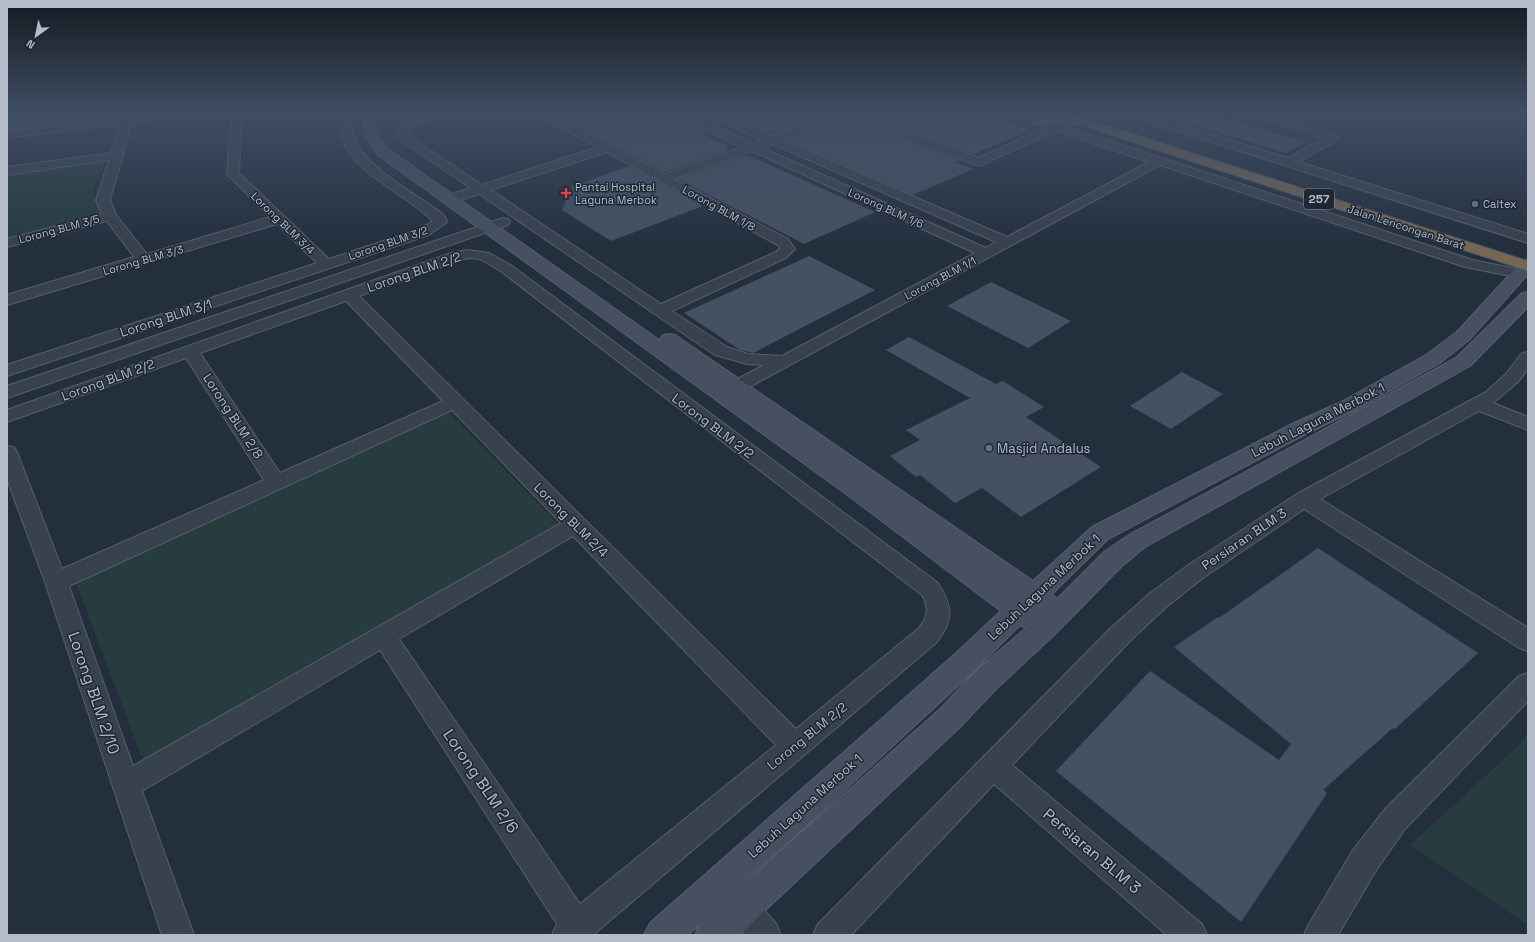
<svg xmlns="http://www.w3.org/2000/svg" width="1535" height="942" font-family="'Space Grotesk',sans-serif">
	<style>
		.green { fill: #263c3f }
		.building { fill: #455162 }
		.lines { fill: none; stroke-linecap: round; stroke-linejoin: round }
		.street-casing { stroke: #565f6c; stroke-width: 2 }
		.secondary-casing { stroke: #565f6c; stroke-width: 2 }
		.highway-casing { stroke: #434c59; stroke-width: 2 }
		.street { fill: #38414e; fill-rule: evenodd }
		.secondary { fill: #465061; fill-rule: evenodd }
		.highway { fill: #746855; fill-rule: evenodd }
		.health-dot { fill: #e0444e; stroke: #1d2633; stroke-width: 1.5 }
		.service-dot { fill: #5c6f8a; stroke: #1d2633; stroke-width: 1.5 }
		.worship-dot { fill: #6b7280; stroke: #1d2633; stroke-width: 1.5 }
		.labels { text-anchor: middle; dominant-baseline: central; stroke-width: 3; stroke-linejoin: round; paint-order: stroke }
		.far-poi-label { font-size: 11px; fill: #b4bcc9; stroke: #1d2633; text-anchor: start }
		.far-street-label { font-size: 11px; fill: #b4bcc9; stroke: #1d2633 }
		.shield { fill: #1d2633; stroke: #878f9c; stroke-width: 1 }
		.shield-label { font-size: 12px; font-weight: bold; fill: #b4bcc9 }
		.street-label { font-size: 13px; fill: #b4bcc9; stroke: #1d2633 }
		.poi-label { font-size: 13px; fill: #b4bcc9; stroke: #1d2633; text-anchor: start }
		.near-street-label { font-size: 16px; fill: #b4bcc9; stroke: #1d2633 }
	</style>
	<rect width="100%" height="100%" fill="#242f3e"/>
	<path class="green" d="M 106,161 L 93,190 L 101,215 L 7,240 L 7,174 Z
		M 447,410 L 560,526 L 144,763 L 75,580 Z
		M 1528,733 L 1528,925 L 1410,845 L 1519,745 Z"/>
	<path class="building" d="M 553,113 L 671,113 L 672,116 L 703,130 L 702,134 L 728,146 L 727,151 L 665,172 Z
		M 724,113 L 834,113 L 783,131 L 767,132 Z
		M 860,113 L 980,113 L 1031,130 L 973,154 Z
		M 1166,113 L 1207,113 L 1306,142 L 1286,153 L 1166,117 Z
		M 847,120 L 959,160 L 955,162 L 973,169 L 913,195 L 790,142 L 790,139 Z
		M 744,156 L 750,156 L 875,212 L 804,244 L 678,179 Z
		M 630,166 L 703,206 L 611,241 L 562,210 L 572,186 Z
		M 809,256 L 875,290 L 753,353 L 740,350 L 684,313 Z
		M 991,282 L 1071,321 L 1028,348 L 947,306 Z
		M 909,337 L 996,384 L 1003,381 L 1044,407 L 1026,417 L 1101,467 L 1021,517 L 982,488 L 955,503 L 920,475 L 916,477 L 890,456 L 920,440 L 906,430 L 970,398 L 886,350 Z
		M 1182,372 L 1223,394 L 1171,429 L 1130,406 Z
		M 1318,548 L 1478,653 L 1395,729 L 1393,728 L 1323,790 L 1327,793 L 1241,922 L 1056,771 L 1150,671 L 1279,760 L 1291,744 L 1174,647 L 1218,617 L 1219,618 Z"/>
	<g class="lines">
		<defs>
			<path id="street" d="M 7,113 L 36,113 L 31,116 L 7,119 Z
				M 155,113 L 186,113 L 181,116 L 132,123 L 110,200 L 116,215 L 147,254 L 270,217 L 227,174 L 232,113 L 242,113 L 239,173 L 329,259 L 419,229 L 433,221 C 408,195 353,174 342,138 C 340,130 340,121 340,113 L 350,113 C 351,122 351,132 355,141 C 368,168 415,194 440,212 L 445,217 L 447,222 L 429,235 L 7,376 L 7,365 L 317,263 L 277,224 L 7,305 L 7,295 L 134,257 L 107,221 L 7,247 L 7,239 L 102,214 L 96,200 L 109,160 L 7,175 L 7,167 L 111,153 L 120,124 L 7,138 L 7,132 Z
				M 436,113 L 454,113 L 453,115 L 416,125 L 408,131 L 412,138 L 482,185 L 598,147 L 538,115 L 537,113 L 550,113 L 665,174 L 742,147 L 673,115 L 672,113 L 686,113 L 753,143 L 763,140 L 707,115 L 706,113 L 720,113 L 773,136 L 839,113 L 855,113 L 979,158 L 1046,127 L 1009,115 L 1008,113 L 1024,113 L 1473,260 L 1526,271 L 1528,275 L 1526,277 L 1521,278 L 1465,267 L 1160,165 L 727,399 L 721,401 L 715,399 L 712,395 L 715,391 L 764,365 L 747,364 L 715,355 L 479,194 L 451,203 L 446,202 L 444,199 L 446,196 L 471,188 L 403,142 L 396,130 L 408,121 ZM 847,118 L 979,166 L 1056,131 L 1149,162 L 1007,237 L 783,140 ZM 773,144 L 996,242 L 986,248 L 763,148 ZM 752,151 L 975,253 L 782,356 L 748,354 L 727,347 L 672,311 L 786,258 L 795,249 L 788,239 L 674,179 ZM 607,152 L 778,245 L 780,248 L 776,252 L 661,304 L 491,190 Z
				M 1126,113 L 1142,113 L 1288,158 L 1319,141 L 1325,139 L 1289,126 L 1242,115 L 1241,113 L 1265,113 L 1336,135 L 1338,137 L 1333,144 L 1326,146 L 1299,162 L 1528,234 L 1528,243 L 1127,115 Z
				M 503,218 L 508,219 L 510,222 L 508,225 L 7,398 L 7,386 Z
				M 467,250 L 489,253 L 512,266 L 938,583 C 953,607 954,619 937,642 L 593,935 L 552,935 L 557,924 L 380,650 L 142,791 L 194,935 L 162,935 L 45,582 L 7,479 L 7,446 L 14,447 L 17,452 L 62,569 L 264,480 L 186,358 L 7,422 L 7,410 L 451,253 ZM 467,258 L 480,259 L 502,272 L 922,595 C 929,607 928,617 919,628 L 796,729 L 359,296 ZM 346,301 L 443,401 L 280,473 L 200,353 ZM 452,410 L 561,523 L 133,766 L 69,586 ZM 573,536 L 776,745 L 580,904 L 399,639 Z
				M 1528,352 L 1528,369 L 1518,382 L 1493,403 L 1528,417 L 1528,430 L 1479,411 L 1320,499 L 1528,628 L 1528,651 L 1519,648 L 1304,509 L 1203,578 L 1165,608 L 1130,641 L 1012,765 L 1202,924 L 1207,935 L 1167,935 L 994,784 L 851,935 L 813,935 L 818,924 L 1112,627 L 1149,594 L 1187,566 L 1297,494 L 1486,392 L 1506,374 L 1522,353 Z
				M 1528,673 L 1528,701 L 1405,829 L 1375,872 L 1338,935 L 1304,935 L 1309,924 L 1353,850 L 1385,809 L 1519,676 Z
				M 737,885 L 748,890 L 776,924 L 781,935 L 745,935 L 726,912 L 721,901 L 726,890 Z"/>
			<path id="secondary" d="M 85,113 L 122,113 L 120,116 L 116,117 L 7,130 L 7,122 Z
				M 360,113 L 372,113 L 378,134 L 388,149 L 662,342 L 660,339 L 663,335 L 669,334 L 675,335 L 1033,581 L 1092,527 L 1292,424 L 1343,401 L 1426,355 L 1457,332 L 1522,261 L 1528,259 L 1528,274 L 1469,340 L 1440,363 L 1357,409 L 1306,434 L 1108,539 L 1052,594 L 1057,599 L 1104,552 L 1129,535 L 1456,358 L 1522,293 L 1528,292 L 1528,307 L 1470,366 L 1145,547 L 1122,566 L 1053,636 L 996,689 L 960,727 L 739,935 L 695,935 L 700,924 L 688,935 L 644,935 L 650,923 L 954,655 L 1001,611 L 853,499 L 378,155 L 367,138 ZM 1020,625 L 1026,628 L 976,671 L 940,709 L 722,903 L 974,671 Z"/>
			<path id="highway" d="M 1050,113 L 1068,113 L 1528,261 L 1528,271 L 1077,124 L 1072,126 L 1037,125 L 1033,124 L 1031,121 L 1033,118 L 1059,118 L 1052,116 Z"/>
		</defs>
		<use href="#street" class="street-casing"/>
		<use href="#secondary" class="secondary-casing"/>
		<use href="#highway" class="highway-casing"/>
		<use href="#street" class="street"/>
		<use href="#secondary" class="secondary"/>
		<use href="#highway" class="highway"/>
	</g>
	<linearGradient id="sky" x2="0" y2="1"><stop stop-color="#141a22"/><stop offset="0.46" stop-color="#3f4d63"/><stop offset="1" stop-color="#3f4d63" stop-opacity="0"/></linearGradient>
	<rect width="1535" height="245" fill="url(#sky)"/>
	<path class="health-dot" d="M564 187h4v4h4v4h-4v4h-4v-4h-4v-4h4z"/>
	<circle class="service-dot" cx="1475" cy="204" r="4"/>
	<circle class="worship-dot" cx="989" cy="448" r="4"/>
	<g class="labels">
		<g class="far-poi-label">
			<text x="575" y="187">Pantai Hospital<tspan x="575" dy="13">Laguna Merbok</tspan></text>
			<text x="1483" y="204">Caltex</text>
		</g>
		<g class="far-street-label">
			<text transform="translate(719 208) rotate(29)">Lorong BLM 1/8</text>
			<text transform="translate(886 208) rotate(24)">Lorong BLM 1/6</text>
			<text transform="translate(283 223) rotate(44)">Lorong BLM 3/4</text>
			<text transform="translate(1406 227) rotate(18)">Jalan Lencongan Barat</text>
			<text transform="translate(59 229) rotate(-15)">Lorong BLM 3/5</text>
			<text transform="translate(388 243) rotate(-19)">Lorong BLM 3/2</text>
			<text transform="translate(143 260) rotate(-16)">Lorong BLM 3/3</text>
			<text transform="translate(940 278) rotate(-28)">Lorong BLM 1/1</text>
		</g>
		<rect class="shield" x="1304" y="189" width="30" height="20" rx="3"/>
		<g class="shield-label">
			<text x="1319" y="199">257</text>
		</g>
		<g class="street-label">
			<text transform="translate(414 272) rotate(-19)">Lorong BLM 2/2</text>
			<text transform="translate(166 318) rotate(-18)">Lorong BLM 3/1</text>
			<text transform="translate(108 380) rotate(-20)">Lorong BLM 2/2</text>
			<text transform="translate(233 416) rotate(57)">Lorong BLM 2/8</text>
			<text transform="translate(1318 420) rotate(-27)">Lebuh Laguna Merbok 1</text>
			<text transform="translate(713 426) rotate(37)">Lorong BLM 2/2</text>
			<text transform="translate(571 520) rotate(45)">Lorong BLM 2/4</text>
			<text transform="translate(1244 539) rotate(-34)">Persiaran BLM 3</text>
			<text transform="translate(1044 587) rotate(-43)">Lebuh Laguna Merbok 1</text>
			<text transform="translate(807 736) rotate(-39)">Lorong BLM 2/2</text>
			<text transform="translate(805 806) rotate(-42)">Lebuh Laguna Merbok 1</text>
		</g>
		<g class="poi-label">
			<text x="997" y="448">Masjid Andalus</text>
		</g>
		<g class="near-street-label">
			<text transform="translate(94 693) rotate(71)">Lorong BLM 2/10</text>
			<text transform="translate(481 781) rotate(56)">Lorong BLM 2/6</text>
			<text transform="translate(1092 851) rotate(40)">Persiaran BLM 3</text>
		</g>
	</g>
	<rect width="1535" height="942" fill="none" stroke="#b4bcc9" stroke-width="16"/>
	<g transform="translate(36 36) rotate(213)" stroke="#1d2633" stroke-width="3" paint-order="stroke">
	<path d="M0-3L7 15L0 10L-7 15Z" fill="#b4bcc9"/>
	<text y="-6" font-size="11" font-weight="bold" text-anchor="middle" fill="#b4bcc9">N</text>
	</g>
</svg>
